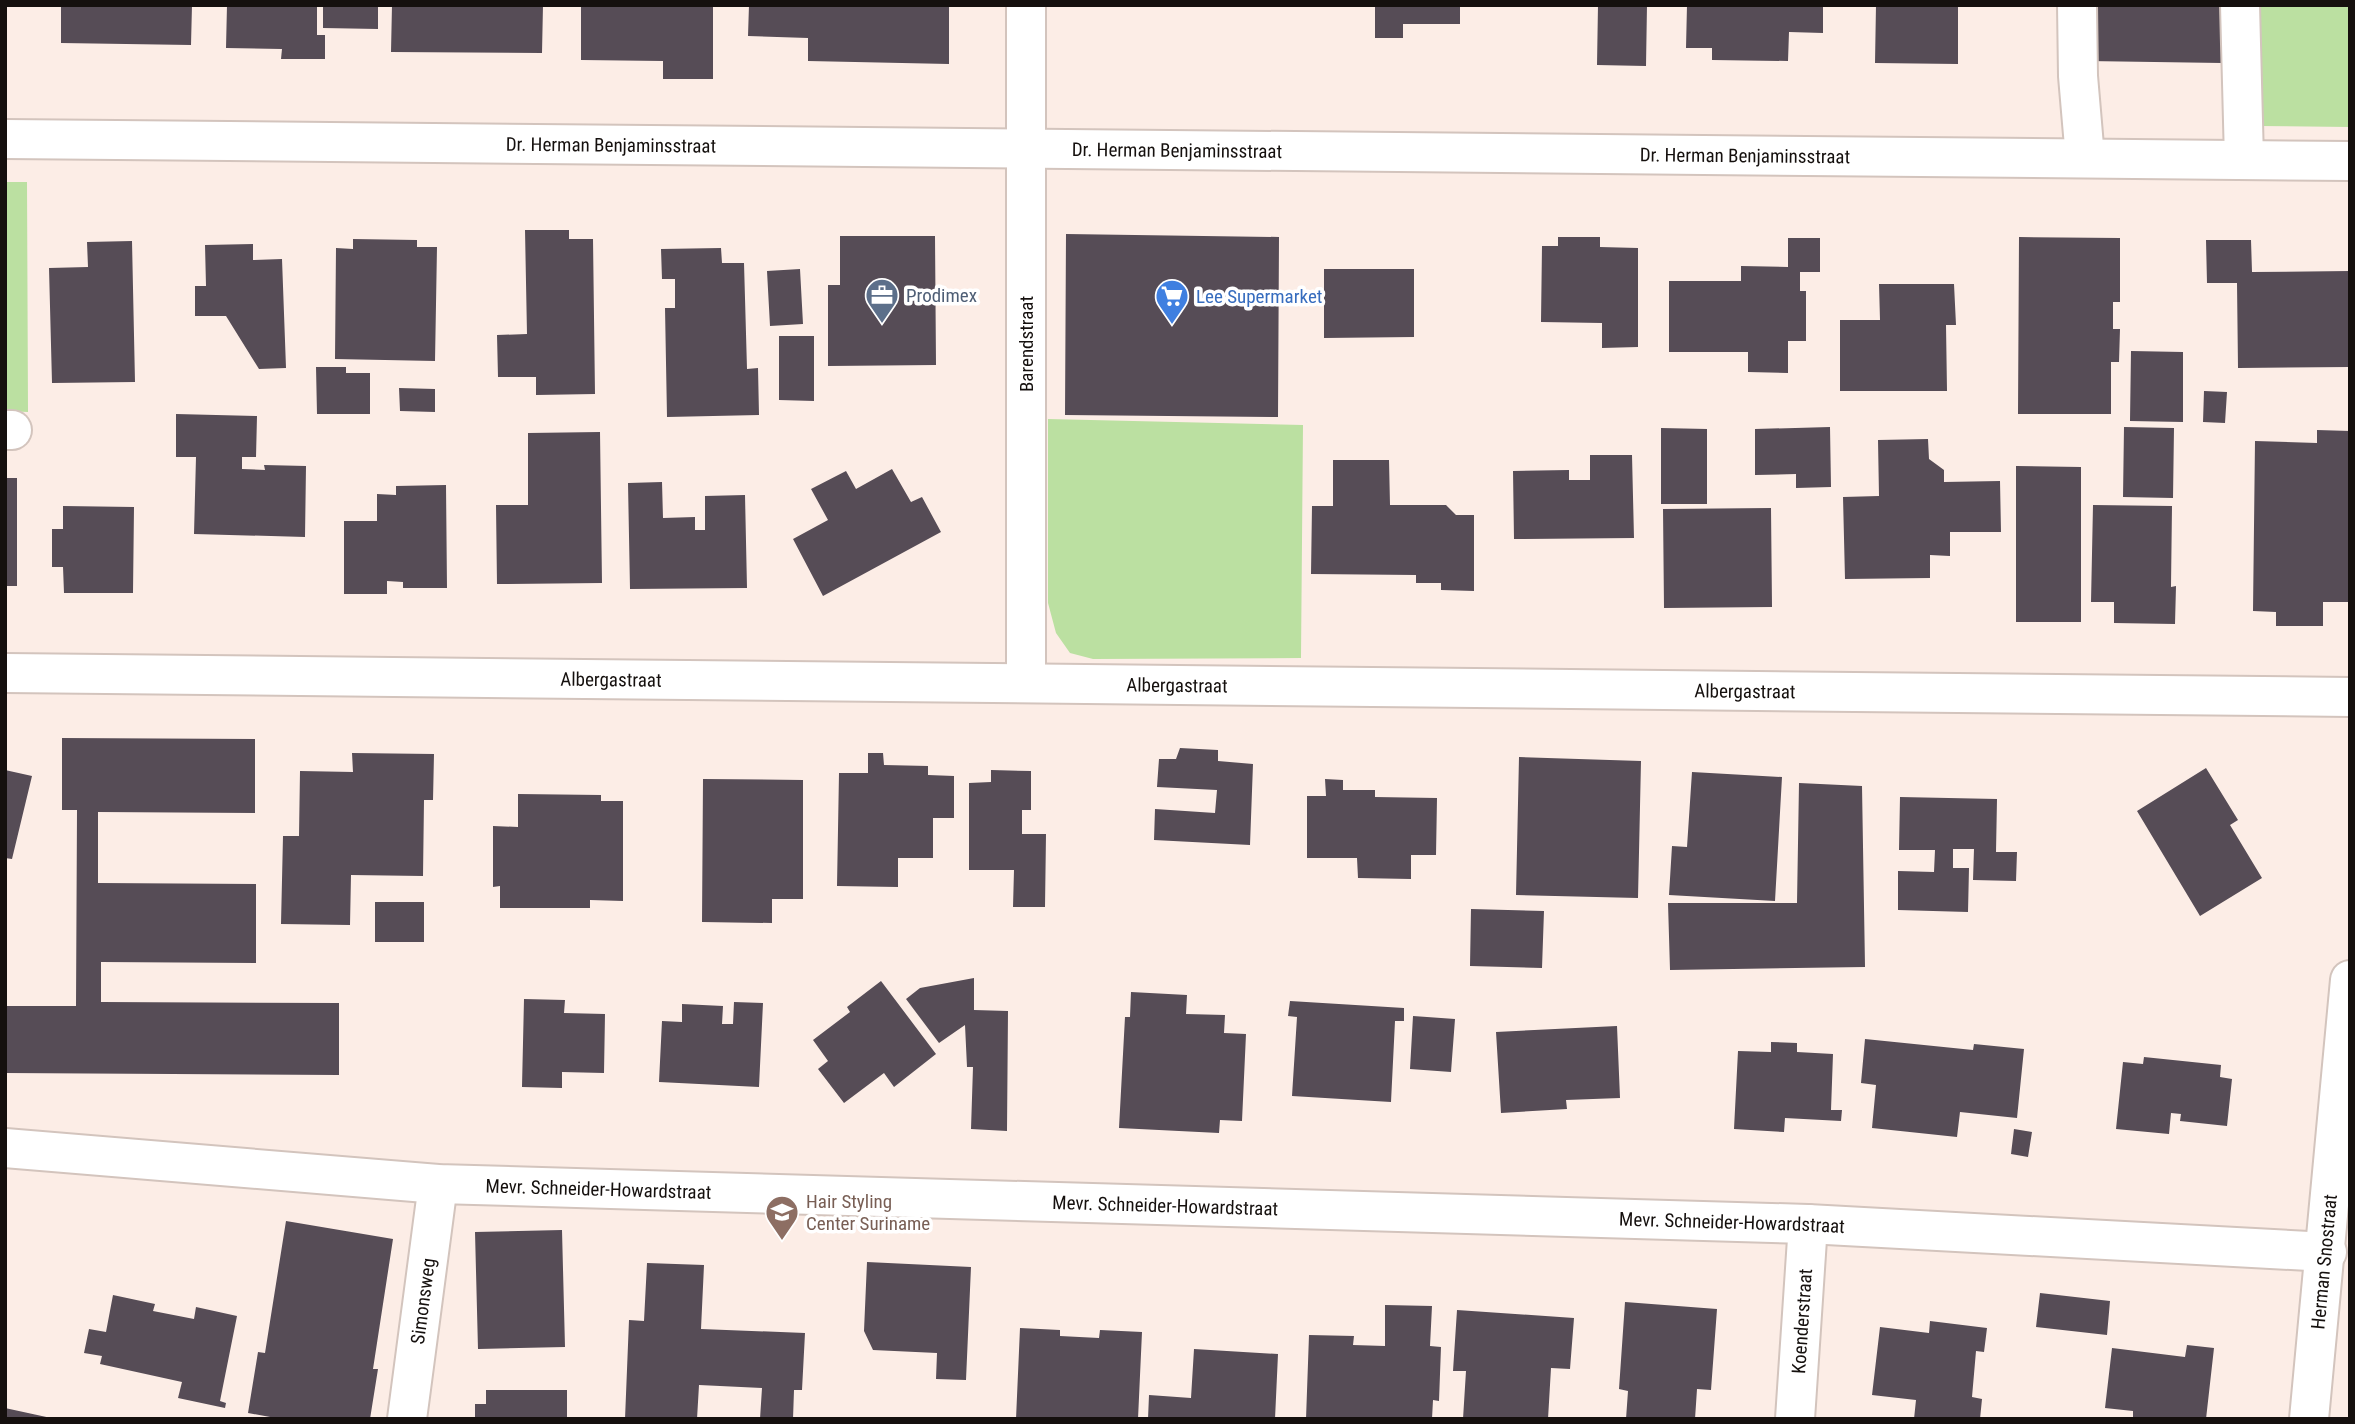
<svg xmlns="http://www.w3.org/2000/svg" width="2355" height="1424" font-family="'Roboto Condensed',sans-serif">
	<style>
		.grass { fill: #bbe0a1 }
		.building { fill: #564c56 }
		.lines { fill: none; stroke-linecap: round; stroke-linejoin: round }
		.minor-casing { stroke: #d3c4bd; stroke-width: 42 }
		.minor { stroke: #fff; stroke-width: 38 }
		.labels { text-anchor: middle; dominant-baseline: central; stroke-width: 7; stroke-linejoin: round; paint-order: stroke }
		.street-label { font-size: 19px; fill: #15100e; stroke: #fff }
		.service-label { font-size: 19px; fill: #4e5e75; stroke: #fff; text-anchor: start }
		.shop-label { font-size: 19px; fill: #366cbe; stroke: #fff; text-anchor: start }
		.education-label { font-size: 19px; fill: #785e54; stroke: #fff; text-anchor: start }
	</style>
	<rect width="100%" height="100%" fill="#fcede6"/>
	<path class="grass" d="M 2259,5 L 2350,5 L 2350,127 L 2258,126 Z
		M 5,182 L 27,182 L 28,412 L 5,411 Z
		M 1048,419 L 1303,425 L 1301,658 L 1093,659 L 1070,653 L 1056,633 L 1048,603 Z"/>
	<path class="building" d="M 61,5 L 192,5 L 191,45 L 61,43 Z
		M 227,5 L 317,5 L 317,35 L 325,35 L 325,59 L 281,59 L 282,49 L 226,48 Z
		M 323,5 L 378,5 L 378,29 L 323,28 Z
		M 392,5 L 543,5 L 542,53 L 391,52 Z
		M 581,5 L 713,5 L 713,79 L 663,79 L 663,61 L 581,60 Z
		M 749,5 L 949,5 L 949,64 L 808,61 L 808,38 L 748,36 Z
		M 1375,5 L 1460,5 L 1460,24 L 1403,24 L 1403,38 L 1375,38 Z
		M 1598,5 L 1647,5 L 1646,66 L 1597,65 Z
		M 1687,5 L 1823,5 L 1823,33 L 1789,32 L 1788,61 L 1712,60 L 1712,48 L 1686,48 Z
		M 1876,5 L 1958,5 L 1958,64 L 1875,63 Z
		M 2087,5 L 2223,5 L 2222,63 L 2087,61 Z
		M 525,230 L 569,230 L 569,239 L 593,239 L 595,394 L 536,395 L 536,377 L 498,377 L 497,335 L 527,334 Z
		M 1066,234 L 1279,237 L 1278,417 L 1065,415 Z
		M 840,236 L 935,236 L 936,365 L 828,366 L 828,285 L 840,285 Z
		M 1558,237 L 1600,237 L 1600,247 L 1638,248 L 1638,347 L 1602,348 L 1602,323 L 1541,322 L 1542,246 L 1558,246 Z
		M 2019,237 L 2120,238 L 2120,302 L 2113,302 L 2113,329 L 2120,329 L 2119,362 L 2111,362 L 2111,414 L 2018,414 Z
		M 1788,238 L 1820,238 L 1820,272 L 1800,272 L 1800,291 L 1806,291 L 1806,341 L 1788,341 L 1788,373 L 1748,372 L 1748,352 L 1669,352 L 1669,281 L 1741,281 L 1741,266 L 1788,267 Z
		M 353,239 L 417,240 L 417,247 L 437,247 L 435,361 L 335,359 L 336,248 L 353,249 Z
		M 2206,240 L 2251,240 L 2252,272 L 2350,271 L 2350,367 L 2238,368 L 2237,283 L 2207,283 Z
		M 132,241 L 135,382 L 52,383 L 49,268 L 88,267 L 87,242 Z
		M 253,244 L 253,260 L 282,259 L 286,368 L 259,369 L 226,316 L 195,316 L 195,286 L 206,286 L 205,245 Z
		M 721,248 L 722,263 L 744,263 L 747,369 L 758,368 L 759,415 L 667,417 L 665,308 L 675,308 L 675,279 L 662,279 L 661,249 Z
		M 800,269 L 803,324 L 770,326 L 767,271 Z
		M 1324,269 L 1414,269 L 1414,337 L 1324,338 Z
		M 1879,284 L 1954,284 L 1956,325 L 1946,325 L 1947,391 L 1840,391 L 1840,320 L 1880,320 Z
		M 779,336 L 814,336 L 814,401 L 779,400 Z
		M 2131,351 L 2183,352 L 2183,422 L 2130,421 Z
		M 316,367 L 346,367 L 346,373 L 370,373 L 370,414 L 317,414 Z
		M 399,388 L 435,389 L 435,412 L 400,411 Z
		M 2204,391 L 2227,392 L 2225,423 L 2203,422 Z
		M 176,414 L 257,416 L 256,457 L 242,457 L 242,469 L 265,470 L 264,465 L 306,466 L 305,537 L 194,534 L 196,457 L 176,457 Z
		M 1830,427 L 1831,487 L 1796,488 L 1796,474 L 1755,475 L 1755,429 Z
		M 2124,427 L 2174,428 L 2173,498 L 2123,497 Z
		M 1661,428 L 1707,429 L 1707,504 L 1661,504 Z
		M 2317,430 L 2350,431 L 2350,602 L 2323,602 L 2323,626 L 2276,626 L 2276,612 L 2253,611 L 2255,441 L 2317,443 Z
		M 600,432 L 602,583 L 497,584 L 496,505 L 528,505 L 528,433 Z
		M 1928,439 L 1929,459 L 1944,470 L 1944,482 L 2000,481 L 2001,532 L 1950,532 L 1950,556 L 1930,555 L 1930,578 L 1845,579 L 1843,497 L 1879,496 L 1878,440 Z
		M 1590,455 L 1632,455 L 1634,538 L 1514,539 L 1513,471 L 1569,470 L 1569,480 L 1590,480 Z
		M 1333,460 L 1389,460 L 1390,505 L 1446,505 L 1456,515 L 1474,515 L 1474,591 L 1441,590 L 1441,583 L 1416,583 L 1416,575 L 1311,574 L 1312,506 L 1333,506 Z
		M 2016,466 L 2081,467 L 2081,622 L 2016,622 Z
		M 892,469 L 911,502 L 922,497 L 941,532 L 823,596 L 793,539 L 828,520 L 811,489 L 846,471 L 856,489 Z
		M 5,478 L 17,478 L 17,586 L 5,586 Z
		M 662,482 L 663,518 L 695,517 L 695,530 L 705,530 L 705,496 L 745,495 L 747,588 L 630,589 L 628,483 Z
		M 446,485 L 447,588 L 403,588 L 403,582 L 387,581 L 387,594 L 344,594 L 344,521 L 377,521 L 377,494 L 396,495 L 396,486 Z
		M 2093,505 L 2172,506 L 2171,587 L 2176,586 L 2175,624 L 2114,623 L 2114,602 L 2091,602 Z
		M 63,506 L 134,507 L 133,593 L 64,593 L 63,567 L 52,567 L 52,529 L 63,529 Z
		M 1771,508 L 1772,607 L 1664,608 L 1663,509 Z
		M 62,738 L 255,739 L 255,813 L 98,812 L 98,883 L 256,884 L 256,963 L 101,962 L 101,1002 L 339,1003 L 339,1075 L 5,1073 L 5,1006 L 76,1006 L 77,810 L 62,810 Z
		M 1180,748 L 1218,750 L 1218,761 L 1253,764 L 1250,845 L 1154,840 L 1155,809 L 1215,813 L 1217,790 L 1157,787 L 1159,759 L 1176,759 Z
		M 352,753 L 434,754 L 433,800 L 424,800 L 423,876 L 351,875 L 350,925 L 281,924 L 283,836 L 299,836 L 300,771 L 353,772 Z
		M 868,753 L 883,753 L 884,765 L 928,766 L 928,775 L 954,776 L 954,818 L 933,818 L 933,858 L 898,858 L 898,887 L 837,886 L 839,773 L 868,773 Z
		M 1519,757 L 1641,761 L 1638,898 L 1516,895 Z
		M 2206,768 L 2238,820 L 2230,825 L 2262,878 L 2200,916 L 2137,811 Z
		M 5,770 L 32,776 L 12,859 L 5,858 Z
		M 991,770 L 1031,771 L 1031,810 L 1022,810 L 1022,834 L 1046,834 L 1045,907 L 1013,907 L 1014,870 L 969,870 L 969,783 L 991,782 Z
		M 1692,772 L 1782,777 L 1775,901 L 1669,895 L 1672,846 L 1687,847 Z
		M 703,779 L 803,780 L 803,899 L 772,899 L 772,923 L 702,922 Z
		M 1325,779 L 1343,780 L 1343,790 L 1375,790 L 1375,797 L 1437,798 L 1436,855 L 1411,855 L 1411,879 L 1358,878 L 1357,858 L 1307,858 L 1307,796 L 1326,796 Z
		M 1799,783 L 1862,786 L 1865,967 L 1670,970 L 1668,903 L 1797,903 Z
		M 518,794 L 601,795 L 601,801 L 623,801 L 623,901 L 590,900 L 590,908 L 500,908 L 500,886 L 493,887 L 493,826 L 518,827 Z
		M 1900,797 L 1997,799 L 1996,852 L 2017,852 L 2016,881 L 1973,880 L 1974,849 L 1953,849 L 1953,868 L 1969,868 L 1968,912 L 1898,910 L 1898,871 L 1934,872 L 1935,850 L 1899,850 Z
		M 375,902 L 424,902 L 424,942 L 375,942 Z
		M 1471,909 L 1544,911 L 1542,968 L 1470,966 Z
		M 974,978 L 974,1010 L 1008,1011 L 1007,1131 L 971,1129 L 973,1067 L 967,1067 L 965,1025 L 939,1043 L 906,999 L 920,988 Z
		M 881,981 L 936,1054 L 894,1087 L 884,1073 L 844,1103 L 818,1069 L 828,1061 L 813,1040 L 850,1012 L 847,1007 Z
		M 1131,992 L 1187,995 L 1186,1014 L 1225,1015 L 1224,1033 L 1246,1034 L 1242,1121 L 1220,1120 L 1219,1133 L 1119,1128 L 1125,1017 L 1130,1017 Z
		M 524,999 L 565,1000 L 564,1013 L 605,1014 L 604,1073 L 562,1072 L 562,1088 L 522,1087 Z
		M 1290,1001 L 1404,1008 L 1404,1021 L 1395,1021 L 1391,1102 L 1292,1096 L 1297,1017 L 1288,1016 Z
		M 734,1002 L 763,1003 L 759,1087 L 659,1082 L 662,1021 L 682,1022 L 682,1004 L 723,1006 L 722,1024 L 733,1024 Z
		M 1413,1016 L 1455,1019 L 1451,1072 L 1410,1069 Z
		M 1617,1026 L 1620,1098 L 1566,1100 L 1567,1109 L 1501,1113 L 1496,1032 Z
		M 1865,1039 L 1973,1050 L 1974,1044 L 2024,1049 L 2017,1118 L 1960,1112 L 1957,1137 L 1872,1128 L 1876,1085 L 1861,1083 Z
		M 1771,1042 L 1797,1043 L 1797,1052 L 1833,1054 L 1831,1110 L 1842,1110 L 1841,1121 L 1785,1118 L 1784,1132 L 1734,1129 L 1738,1051 L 1771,1052 Z
		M 2144,1057 L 2221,1065 L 2220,1077 L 2232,1079 L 2227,1126 L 2180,1121 L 2181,1114 L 2171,1113 L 2169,1134 L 2116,1129 L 2123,1062 L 2143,1064 Z
		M 2014,1129 L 2032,1132 L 2028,1157 L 2011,1154 Z
		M 286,1221 L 393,1239 L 373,1369 L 378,1369 L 370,1419 L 281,1419 L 248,1413 L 258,1352 L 265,1353 Z
		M 562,1230 L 565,1347 L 478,1349 L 475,1232 Z
		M 867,1262 L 971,1267 L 966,1380 L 936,1379 L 937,1353 L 873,1350 L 864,1331 Z
		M 647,1263 L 704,1265 L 701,1329 L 805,1333 L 802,1390 L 794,1390 L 793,1419 L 760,1419 L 762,1388 L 699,1385 L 697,1419 L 625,1419 L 629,1320 L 644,1321 Z
		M 2040,1293 L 2110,1301 L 2107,1335 L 2036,1327 Z
		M 113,1295 L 155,1304 L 153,1311 L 194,1319 L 196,1307 L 237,1316 L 220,1401 L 226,1403 L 225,1408 L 178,1398 L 182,1382 L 100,1364 L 102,1356 L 84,1353 L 89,1329 L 106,1332 Z
		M 1625,1302 L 1717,1309 L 1711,1390 L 1697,1389 L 1695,1419 L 1626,1419 L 1628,1391 L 1619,1389 Z
		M 1385,1305 L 1432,1306 L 1430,1346 L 1441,1347 L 1439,1401 L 1433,1400 L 1432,1419 L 1306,1419 L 1309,1335 L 1354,1336 L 1353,1345 L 1385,1346 Z
		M 1457,1310 L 1574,1318 L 1570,1369 L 1551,1368 L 1548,1419 L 1463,1419 L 1466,1371 L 1453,1371 Z
		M 1930,1321 L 1987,1328 L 1984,1352 L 1976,1351 L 1972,1397 L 1982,1399 L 1980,1419 L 1914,1419 L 1916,1400 L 1872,1395 L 1880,1327 L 1929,1333 Z
		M 1020,1328 L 1060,1330 L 1060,1336 L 1099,1338 L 1100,1330 L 1142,1332 L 1138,1419 L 1016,1419 Z
		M 2187,1345 L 2214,1348 L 2206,1419 L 2133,1419 L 2133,1411 L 2105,1408 L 2112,1348 L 2185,1357 Z
		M 1194,1349 L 1278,1354 L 1275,1419 L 1148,1419 L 1149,1395 L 1191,1398 Z
		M 486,1390 L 567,1390 L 567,1419 L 475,1419 L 475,1404 L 486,1404 Z
		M 5,1408 L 51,1418 L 50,1419 L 5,1419 Z"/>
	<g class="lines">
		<defs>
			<g id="minor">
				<path d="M 1026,5 L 1026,683"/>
				<path d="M 2077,5 L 2078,76 L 2085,158"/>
				<path d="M 2240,5 L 2244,160"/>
				<path id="s1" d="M 5,139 L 2350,161"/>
				<path d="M 5,430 L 12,430"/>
				<path id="s2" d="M 5,673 L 2350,697"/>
				<path id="s3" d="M 5,1148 L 438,1184 L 1808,1224 L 2327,1252"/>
				<path id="s4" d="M 407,1419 L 438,1184"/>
				<path id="s5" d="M 1795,1419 L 1808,1224"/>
				<path id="s6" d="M 2309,1419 L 2350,980"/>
			</g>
		</defs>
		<use href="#minor" class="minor-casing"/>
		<use href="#minor" class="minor"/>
	</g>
	<defs>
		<symbol id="office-pin" viewBox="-11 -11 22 30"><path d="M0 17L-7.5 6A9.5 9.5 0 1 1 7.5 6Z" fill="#5c6f8a" stroke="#fff"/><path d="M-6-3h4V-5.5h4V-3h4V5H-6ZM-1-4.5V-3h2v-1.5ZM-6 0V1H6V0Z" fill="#fff"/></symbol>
		<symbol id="supermarket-pin" viewBox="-11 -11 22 30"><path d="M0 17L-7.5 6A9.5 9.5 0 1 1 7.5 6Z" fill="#3f7fe0" stroke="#fff"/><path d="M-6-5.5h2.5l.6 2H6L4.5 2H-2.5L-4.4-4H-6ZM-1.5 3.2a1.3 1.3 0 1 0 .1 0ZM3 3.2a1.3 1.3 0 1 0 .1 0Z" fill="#fff"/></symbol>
		<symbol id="school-pin" viewBox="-11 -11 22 30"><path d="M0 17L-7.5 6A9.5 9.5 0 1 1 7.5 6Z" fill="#8d6e63" stroke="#fff"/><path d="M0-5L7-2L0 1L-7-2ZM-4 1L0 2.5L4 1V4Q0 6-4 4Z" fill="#fff"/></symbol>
	</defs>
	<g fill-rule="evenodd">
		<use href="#office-pin" x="863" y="276" width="38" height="52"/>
		<use href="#supermarket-pin" x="1153" y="277" width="38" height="52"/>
		<use href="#school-pin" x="763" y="1193" width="38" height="52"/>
	</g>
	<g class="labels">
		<g class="street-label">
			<text stroke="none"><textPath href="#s1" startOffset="606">Dr. Herman Benjaminsstraat</textPath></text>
			<text stroke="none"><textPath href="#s1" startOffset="1172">Dr. Herman Benjaminsstraat</textPath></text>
			<text stroke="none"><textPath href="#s1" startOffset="1740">Dr. Herman Benjaminsstraat</textPath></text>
			<text transform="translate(1026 344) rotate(-90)">Barendstraat</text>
			<text stroke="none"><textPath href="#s2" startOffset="606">Albergastraat</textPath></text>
			<text stroke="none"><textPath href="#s2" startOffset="1172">Albergastraat</textPath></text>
			<text stroke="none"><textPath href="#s2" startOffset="1740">Albergastraat</textPath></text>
			<text stroke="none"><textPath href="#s3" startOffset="595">Mevr. Schneider-Howardstraat</textPath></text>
			<text stroke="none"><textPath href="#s3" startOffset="1162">Mevr. Schneider-Howardstraat</textPath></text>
			<text stroke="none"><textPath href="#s3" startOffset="1729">Mevr. Schneider-Howardstraat</textPath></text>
			<text stroke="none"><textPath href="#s6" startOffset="158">Herman Snostraat</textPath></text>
			<text stroke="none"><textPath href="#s4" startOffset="119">Simonsweg</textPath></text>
			<text stroke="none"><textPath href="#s5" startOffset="98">Koenderstraat</textPath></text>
		</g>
		<g class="service-label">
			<text x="906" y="295">Prodimex</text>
		</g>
		<g class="shop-label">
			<text x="1196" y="296">Lee Supermarket</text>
		</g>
		<g class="education-label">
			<text x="806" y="1201">Hair Styling<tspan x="806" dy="22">Center Suriname</tspan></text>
		</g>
	</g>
	<rect width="2355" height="1424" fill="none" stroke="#15100e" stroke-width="14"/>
</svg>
